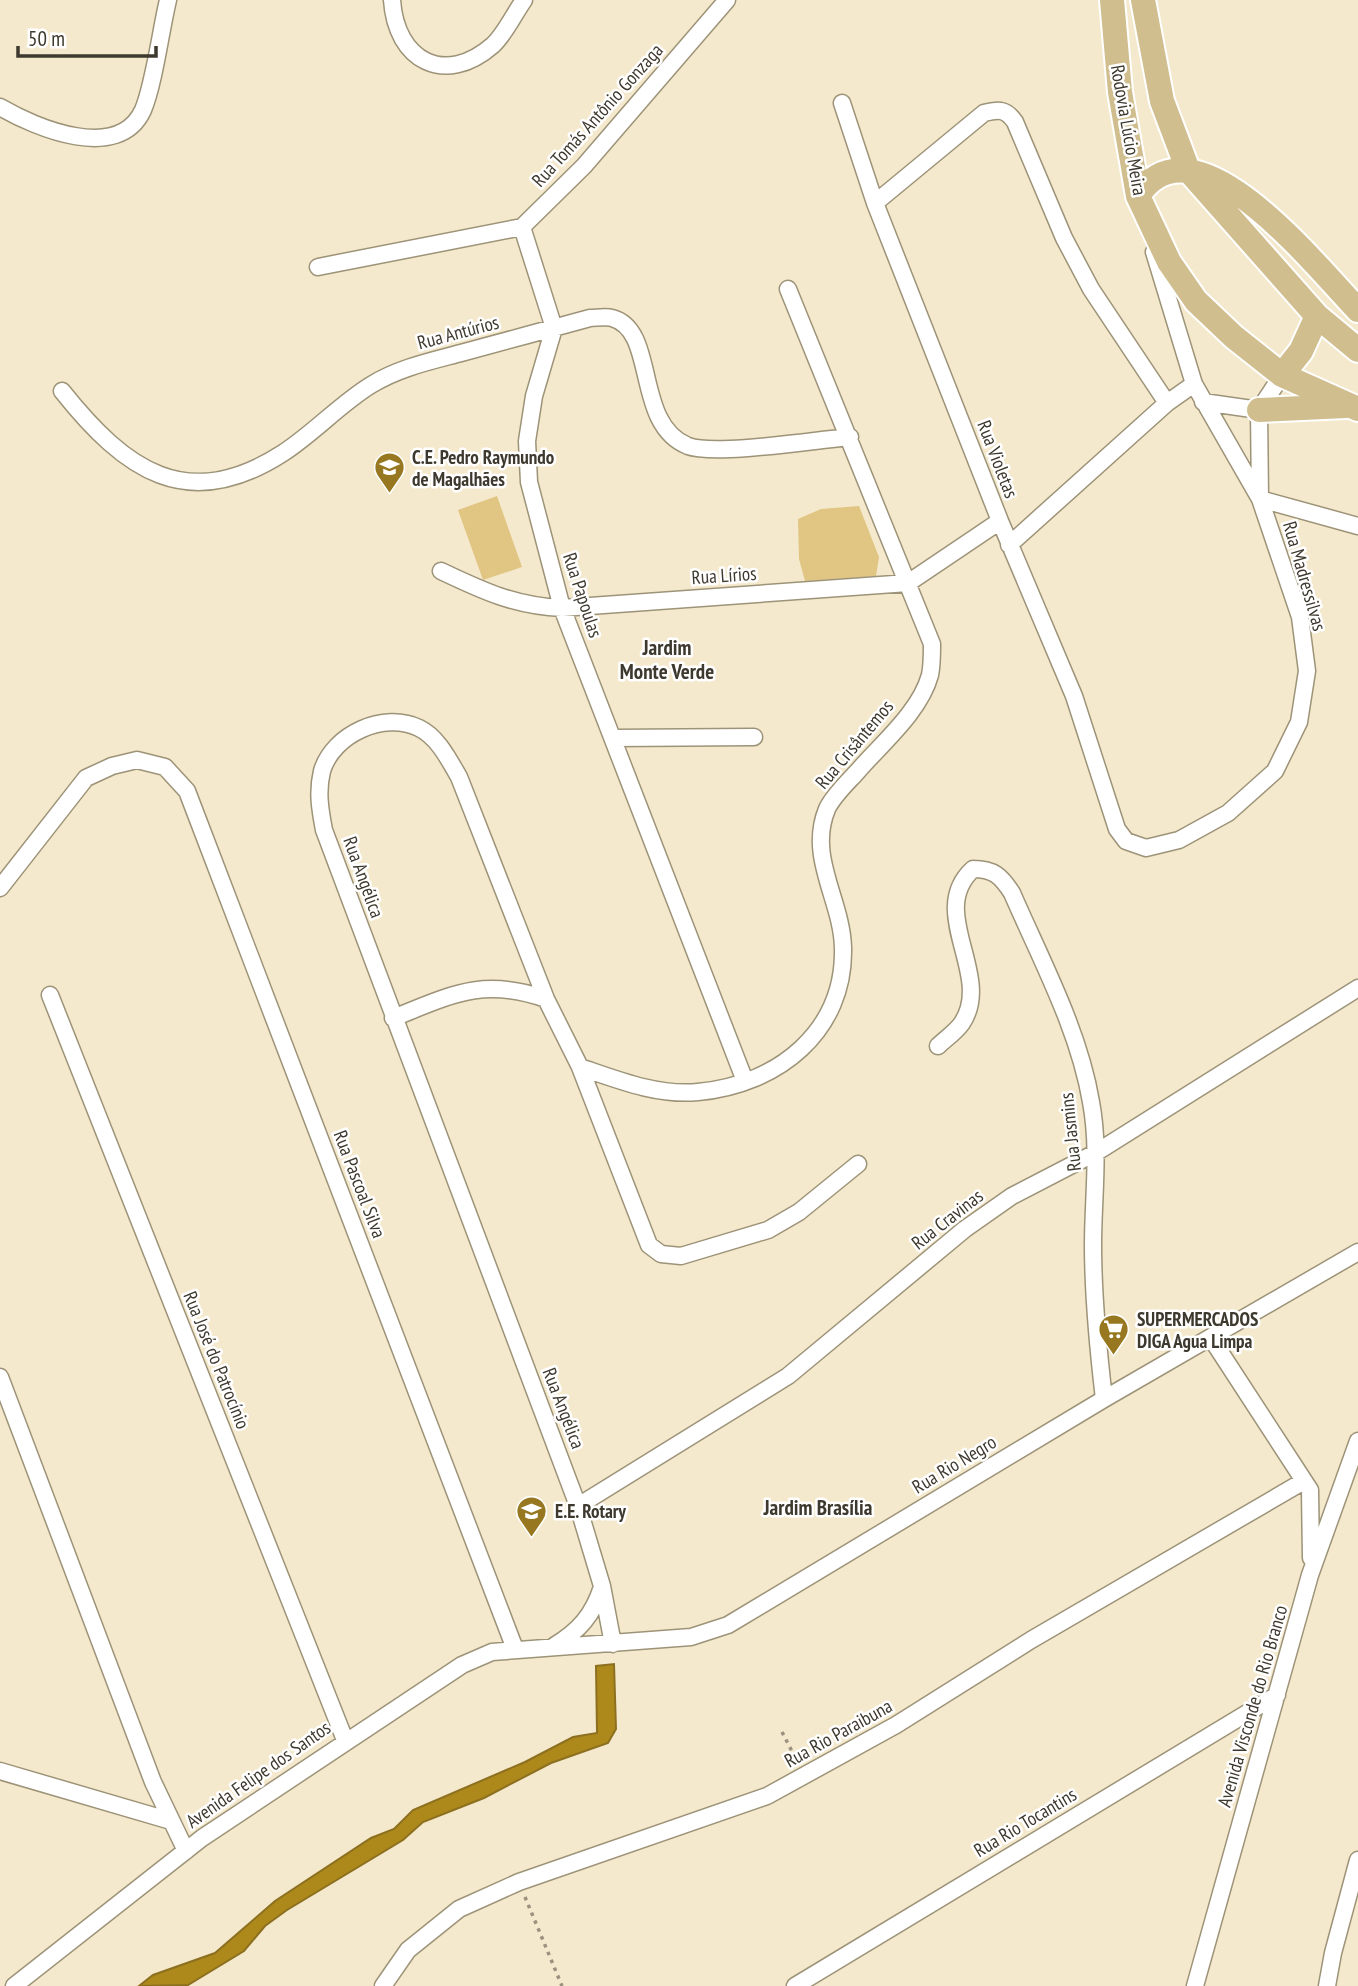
<svg xmlns="http://www.w3.org/2000/svg" width="1358" height="1986" font-family="'PT Sans Narrow',sans-serif">
	<style>
		.green { fill: #e0c583 }
		.water { fill: #ad881a; stroke: #8c7020; stroke-width: 2 }
		.lines { fill: none; stroke-linecap: round; stroke-linejoin: round }
		.street-casing { stroke: #9d9378; stroke-width: 19 }
		.primary-casing { stroke: #fff; stroke-width: 28 }
		.path { stroke: #9a927e; stroke-width: 3.5; stroke-dasharray: 3.5 5; stroke-linecap: butt }
		.street { stroke: #fff; stroke-width: 16 }
		.primary { stroke: #d0be8f; stroke-width: 24 }
		.labels { text-anchor: middle; dominant-baseline: central; stroke-width: 5; stroke-linejoin: round; paint-order: stroke }
		.street-label { font-size: 19px; fill: #3e392e; stroke: #fff }
		.poi-label { font-size: 19px; font-weight: bold; fill: #3e392e; stroke: #fff; text-anchor: start }
		.neighbourhood-label { font-size: 21px; font-weight: bold; fill: #3e392e; stroke: #fff }
	</style>
	<rect width="100%" height="100%" fill="#f5e9cd"/>
	<path class="green" d="M 497,496 L 522,567 L 483,580 L 458,510 Z
		M 859,506 L 879,557 L 876,576 L 805,581 L 799,559 L 798,519 L 821,509 Z"/>
	<path class="water" d="M 614,1664 L 616,1729 L 608,1743 L 551,1763 L 484,1798 L 423,1822 L 403,1840 L 287,1910 L 265,1926 L 244,1951 L 188,1985 L 139,1986 L 153,1975 L 215,1953 L 275,1901 L 371,1838 L 394,1829 L 413,1810 L 525,1762 L 573,1737 L 597,1733 L 596,1666 Z"/>
	<g class="lines">
		<defs>
			<path id="street" d="M 392,0 C 396,61 445,87 493,45 C 505,34 514,14 524,0
				M 842,103 L 875,203 L 1000,521 L 1074,696 L 1117,829 L 1126,841 L 1146,848 L 1179,840 L 1228,813 L 1275,771 L 1299,722 L 1307,671 L 1300,617 L 1260,499 L 1194,384 L 1154,252
				M 0,107 C 36,128 119,163 143,110 C 154,84 161,29 168,0
				M 875,203 L 984,113 C 999,109 1006,109 1015,122 L 1064,238 L 1091,289 L 1167,403
				M 522,227 L 554,328 L 534,396 L 527,441 L 529,482 L 562,608 L 745,1081
				M 318,267 L 522,227 L 584,166 L 727,0
				M 62,391 C 125,470 187,515 283,453 C 314,433 340,404 371,385 C 398,368 431,361 461,353 C 504,341 547,330 590,318 C 596,318 606,316 612,318 C 658,330 633,424 688,446 C 715,456 816,440 850,437
				M 1203,402 L 1259,410
				M 1260,499 L 1259,410 L 1282,375
				M 1260,499 L 1358,526
				M 1009,545 L 1167,403 L 1194,384
				M 441,571 C 483,591 515,606 562,608 L 908,583 L 1000,521
				M 613,738 L 754,737
				M 0,888 L 86,778 L 112,766 L 137,760 L 165,767 L 187,791 L 515,1649
				M 50,995 L 345,1740
				M 393,1018 C 451,995 483,977 546,999
				M 938,1046 C 945,1039 956,1032 962,1023 C 994,975 926,912 973,869 C 994,869 1001,876 1012,893 C 1041,960 1079,1030 1091,1102 C 1100,1150 1093,1197 1093,1245 C 1093,1297 1098,1348 1104,1399
				M 580,1067 C 618,1080 658,1096 698,1092 C 778,1085 845,1031 843,948 C 842,900 807,857 827,809 C 833,796 847,783 857,772 C 881,744 920,712 930,675 C 932,666 932,654 932,644 L 788,289
				M 1211,1338 L 1310,1490 L 1311,1558
				M 0,1377 L 153,1782 L 186,1851
				M 578,1506 L 788,1376 L 965,1229 L 1012,1196 L 1097,1152 L 1358,988
				M 613,1644 L 602,1586 L 578,1506 L 324,830 C 320,809 317,792 322,771 C 333,734 384,711 419,728 C 438,737 449,760 459,777 L 546,999 L 580,1067 L 649,1245 L 661,1254 L 681,1256 L 768,1230 L 799,1212 L 858,1164
				M 554,1646 C 579,1631 593,1615 602,1587
				M 0,1771 L 171,1821
				M 14,1986 L 202,1838 L 462,1665 L 492,1652 L 691,1637 L 728,1625 L 1104,1399 L 1358,1252
				M 383,1986 L 408,1950 L 459,1909 L 519,1882 L 767,1796 L 896,1725 L 1031,1640 L 1304,1481
				M 795,1986 L 1277,1695
				M 1195,1986 L 1310,1575 L 1358,1441
				M 1327,1986 L 1333,1953 L 1358,1860"/>
			<path id="primary" d="M 1112,0 L 1120,92 L 1138,196 L 1169,262 L 1196,301 L 1234,337 L 1282,375 L 1358,409
				M 1143,0 L 1162,101 L 1188,170 L 1317,316 L 1358,350
				M 1138,196 C 1193,109 1318,269 1358,310
				M 1282,375 L 1301,351 L 1317,316
				M 1259,410 L 1346,406"/>
		</defs>
		<use href="#street" class="street-casing"/>
		<use href="#primary" class="primary-casing"/>
		<path class="path" d="M 782,1732 L 797,1761
			M 525,1897 L 562,1986"/>
		<use href="#street" class="street"/>
		<use href="#primary" class="primary"/>
	</g>
	<defs>
		<symbol id="school-pin" viewBox="-11 -11 22 30"><path d="M0 17L-7.5 6A9.5 9.5 0 1 1 7.5 6Z" fill="#977821" stroke="#fff"/><path d="M0-5L7-2L0 1L-7-2ZM-4 1L0 2.5L4 1V4Q0 6-4 4Z" fill="#fff"/></symbol>
		<symbol id="supermarket-pin" viewBox="-11 -11 22 30"><path d="M0 17L-7.5 6A9.5 9.5 0 1 1 7.5 6Z" fill="#977821" stroke="#fff"/><path d="M-6-5.5h2.5l.6 2H6L4.5 2H-2.5L-4.4-4H-6ZM-1.5 3.2a1.3 1.3 0 1 0 .1 0ZM3 3.2a1.3 1.3 0 1 0 .1 0Z" fill="#fff"/></symbol>
	</defs>
	<g fill-rule="evenodd">
		<use href="#school-pin" x="372" y="450" width="35" height="47"/>
		<use href="#supermarket-pin" x="1096" y="1312" width="35" height="47"/>
		<use href="#school-pin" x="514" y="1494" width="35" height="47"/>
	</g>
	<g class="labels">
		<g class="street-label">
			<text transform="translate(597 115) rotate(-48)">Rua Tomás Antônio Gonzaga</text>
			<text transform="translate(1129 130) rotate(80)">Rodovia Lúcio Meira</text>
			<text transform="translate(458 332) rotate(-15)">Rua Antúrios</text>
			<text transform="translate(998 459) rotate(69)">Rua Violetas</text>
			<text transform="translate(724 575) rotate(-4)">Rua Lírios</text>
			<text transform="translate(1305 576) rotate(74)">Rua Madressilvas</text>
			<text transform="translate(583 595) rotate(72)">Rua Papoulas</text>
			<text transform="translate(854 744) rotate(-50)">Rua Crisântemos</text>
			<text transform="translate(364 877) rotate(70)">Rua Angélica</text>
			<text transform="translate(1070 1132) rotate(-96)">Rua Jasmins</text>
			<text transform="translate(360 1184) rotate(69)">Rua Pascoal Silva</text>
			<text transform="translate(947 1219) rotate(-38)">Rua Cravinas</text>
			<text transform="translate(217 1360) rotate(68)">Rua José do Patrocínio</text>
			<text transform="translate(564 1408) rotate(69)">Rua Angélica</text>
			<text transform="translate(954 1464) rotate(-31)">Rua Rio Negro</text>
			<text transform="translate(1252 1706) rotate(-74)">Avenida Visconde do Rio Branco</text>
			<text transform="translate(838 1733) rotate(-29)">Rua Rio Paraibuna</text>
			<text transform="translate(258 1774) rotate(-35)">Avenida Felipe dos Santos</text>
			<text transform="translate(1025 1822) rotate(-31)">Rua Rio Tocantins</text>
		</g>
		<g class="poi-label">
			<text x="412" y="457">C.E. Pedro Raymundo<tspan x="412" dy="22">de Magalhães</tspan></text>
			<text x="1137" y="1319">SUPERMERCADOS<tspan x="1137" dy="22">DIGA Agua Limpa</tspan></text>
			<text x="555" y="1511">E.E. Rotary</text>
		</g>
		<g class="neighbourhood-label">
			<text x="667" y="647">Jardim<tspan x="667" dy="24">Monte Verde</tspan></text>
			<text x="818" y="1507">Jardim Brasília</text>
		</g>
	</g>
	<path d="M18 46v10h138v-10" fill="none" stroke="#3e392e" stroke-width="3.5"/>
	<text x="28" y="46" font-size="21" fill="#3e392e" stroke="#ffffff" stroke-width="5" paint-order="stroke">50 m</text>
</svg>
